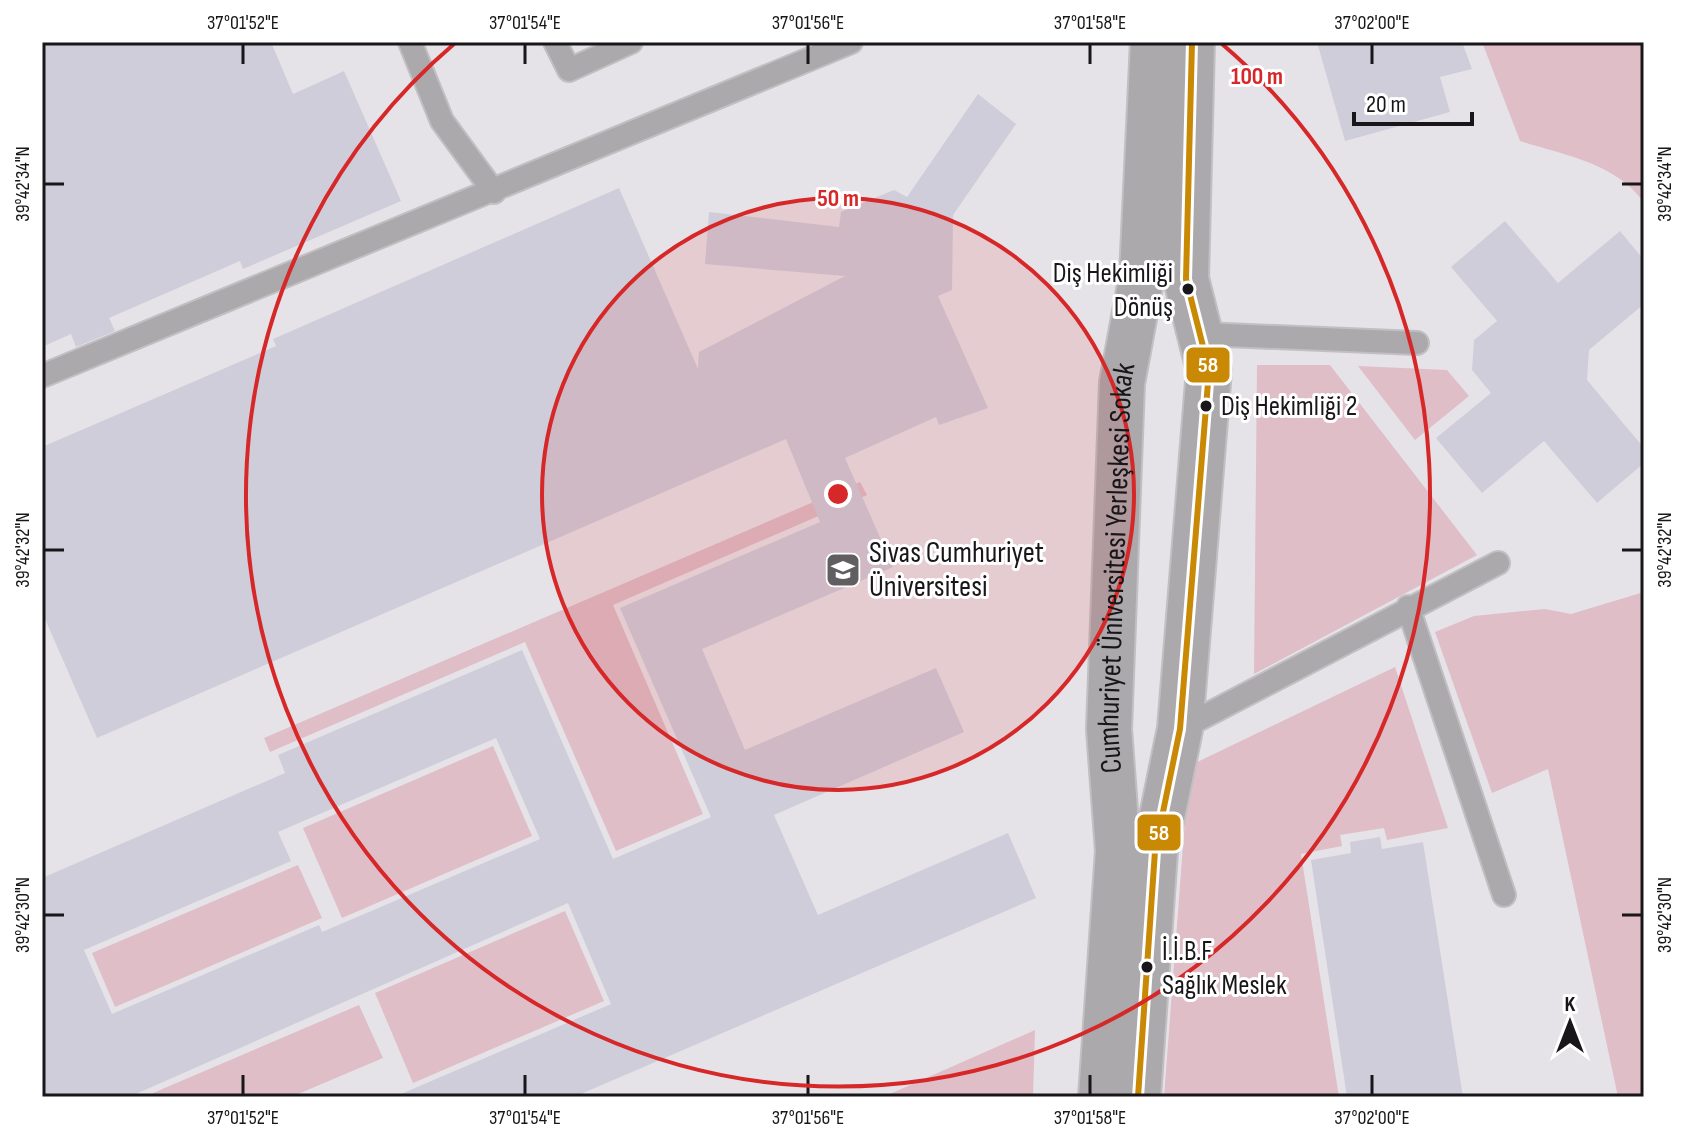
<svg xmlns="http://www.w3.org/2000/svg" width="1686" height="1139" font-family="'Sofia Sans Condensed',sans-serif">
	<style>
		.green { fill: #dfbec8 }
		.building { fill: #cfcdda; fill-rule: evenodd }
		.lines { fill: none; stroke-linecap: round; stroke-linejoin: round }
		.service-casing { stroke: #c1bfc2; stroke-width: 26 }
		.minor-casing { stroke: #c1bfc2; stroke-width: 48 }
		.service { stroke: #aba9ac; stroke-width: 22 }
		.minor { stroke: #aba9ac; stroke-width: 44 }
		.bus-1-casing { stroke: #fff; stroke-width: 12 }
		.bus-1 { stroke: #ca8905; stroke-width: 6 }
		.ticks { fill: none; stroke: #181619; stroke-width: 3 }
		.ring { fill: none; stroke: #d62828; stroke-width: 4 }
		.bus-dot { fill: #181619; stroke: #fff; stroke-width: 3 }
		.labels { text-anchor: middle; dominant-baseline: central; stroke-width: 6; stroke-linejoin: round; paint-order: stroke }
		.bus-label { font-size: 28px; fill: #181619; stroke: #fff; text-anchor: start }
		.poi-label { font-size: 30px; fill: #181619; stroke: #fff; text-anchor: start }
		.street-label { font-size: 30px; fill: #181619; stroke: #fff }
		.centre { fill: #d62828; stroke: #fff; stroke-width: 4 }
		.ring-label { font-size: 24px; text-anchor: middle; font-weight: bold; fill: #d62828; stroke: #fff; stroke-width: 6; stroke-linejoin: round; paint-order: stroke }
		.line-badge { stroke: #fff; stroke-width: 3 }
		.badge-label { font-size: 22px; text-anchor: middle; font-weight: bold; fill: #fff }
		.neatline { fill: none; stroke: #181619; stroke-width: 3 }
		.ticks-label { font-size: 20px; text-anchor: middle; fill: #181619 }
	</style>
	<rect width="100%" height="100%" fill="#e6e3e8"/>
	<path class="green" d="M 1482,42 L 1644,42 L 1644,203 C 1617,163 1563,155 1520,141 Z
		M 1257,365 L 1330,365 L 1477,555 L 1254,674 Z
		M 1358,366 L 1447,370 L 1469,396 L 1415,440 Z
		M 860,482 L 867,495 L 613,605 L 703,814 L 616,851 L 525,642 L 270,752 L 264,738 Z
		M 1644,592 L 1644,1097 L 1618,1097 L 1548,769 L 1492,793 L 1435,632 L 1474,616 L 1545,609 L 1571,614 Z
		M 1395,667 L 1448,828 L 1387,840 L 1384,828 L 1340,835 L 1342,846 L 1301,854 L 1339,1097 L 1164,1097 L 1189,766 Z
		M 493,746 L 532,836 L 342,918 L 303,828 Z
		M 298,865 L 322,918 L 115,1007 L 92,953 Z
		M 565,911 L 604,1001 L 413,1083 L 375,993 Z
		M 359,1005 L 383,1058 L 291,1097 L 154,1097 L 153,1093 Z
		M 1035,1030 L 1033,1097 L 883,1097 Z"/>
	<path class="building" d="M 42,42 L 271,42 L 293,94 L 344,71 L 401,201 L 243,269 L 240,261 L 109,318 L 115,331 L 76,347 L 71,334 L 42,347 Z
		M 1317,42 L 1462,42 L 1472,69 L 1440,77 L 1450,112 L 1345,141 Z
		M 978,94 L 1016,124 L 953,215 L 952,290 L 938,296 L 988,408 L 939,425 L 936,417 L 845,458 L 893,567 L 702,649 L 745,750 L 936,668 L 964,732 L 774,815 L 818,915 L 1008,833 L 1036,898 L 574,1097 L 394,1097 L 611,1004 L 568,903 L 129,1097 L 42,1097 L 42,878 L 285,773 L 278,755 L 522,650 L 613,859 L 711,817 L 620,608 L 820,522 L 786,439 L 97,738 L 42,612 L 42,447 L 276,346 L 273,339 L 619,188 L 698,369 L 699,352 L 845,276 L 705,264 L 709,212 L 839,227 L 841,212 L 894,190 L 907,197 ZM 496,738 L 540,839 L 322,932 L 319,925 L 112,1014 L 84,950 L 291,861 L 278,832 Z
		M 1505,221 L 1558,283 L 1620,231 L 1644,260 L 1644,304 L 1589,350 L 1587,380 L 1644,448 L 1644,463 L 1597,503 L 1544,441 L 1482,493 L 1436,438 L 1491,393 L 1472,370 L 1474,340 L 1497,321 L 1451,267 Z
		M 1380,837 L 1382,849 L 1423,842 L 1463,1097 L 1347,1097 L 1311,860 L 1351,853 L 1350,842 Z"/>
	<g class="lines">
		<defs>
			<path id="service" d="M 410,42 L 442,121 L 494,192
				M 555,42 L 569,70 L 631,42
				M 1202,334 L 1417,343
				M 42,376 L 851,42
				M 1408,607 L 1504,895
				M 1180,729 L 1498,563"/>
			<g id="minor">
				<path id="s1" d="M 1101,1097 L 1118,851 L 1109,729 L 1122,383 L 1142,275 L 1153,42"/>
				<path d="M 1138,1097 L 1155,851 L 1180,729 L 1209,370 L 1186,279 L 1192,42"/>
			</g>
		</defs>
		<use href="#service" class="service-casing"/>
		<use href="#minor" class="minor-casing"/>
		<use href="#service" class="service"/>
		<use href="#minor" class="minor"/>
		<defs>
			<path id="bus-1" d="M 1138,1097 L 1155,851 L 1180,729 L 1209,370 L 1186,279 L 1192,42"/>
		</defs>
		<use href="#bus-1" class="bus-1-casing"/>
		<use href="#bus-1" class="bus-1"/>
	</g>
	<path class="ticks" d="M 243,44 L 243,64M 525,44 L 525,64M 808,44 L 808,64M 1090,44 L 1090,64M 1372,44 L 1372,64M 44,184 L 64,184M 1622,184 L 1642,184M 44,550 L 64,550M 1622,550 L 1642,550M 44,915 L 64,915M 1622,915 L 1642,915M 243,1075 L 243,1095M 525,1075 L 525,1095M 808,1075 L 808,1095M 1090,1075 L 1090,1095M 1372,1075 L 1372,1095"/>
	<circle cx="838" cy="494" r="296" fill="#d62828" fill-opacity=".12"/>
	<g class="ring">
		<circle cx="838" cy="494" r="296"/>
		<path d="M1222 44A592 592 0 1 1 454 44"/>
	</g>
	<defs>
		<symbol id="university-square" viewBox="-11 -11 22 22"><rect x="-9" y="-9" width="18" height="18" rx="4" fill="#605e61" stroke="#fff"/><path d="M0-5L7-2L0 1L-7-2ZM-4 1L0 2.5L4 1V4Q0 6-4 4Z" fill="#fff"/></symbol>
	</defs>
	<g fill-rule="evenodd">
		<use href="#university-square" x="823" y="550" width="40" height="40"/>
	</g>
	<g class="bus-dot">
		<circle cx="1188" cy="289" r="7"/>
		<circle cx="1206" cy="406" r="7"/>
		<circle cx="1147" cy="967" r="7"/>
	</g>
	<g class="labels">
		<g class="bus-label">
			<text x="1173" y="273" text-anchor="end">Diş Hekimliği<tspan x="1173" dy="34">Dönüş</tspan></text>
			<text x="1221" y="406">Diş Hekimliği 2</text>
			<text x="1162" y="951">İ.İ.B.F<tspan x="1162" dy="34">Sağlık Meslek</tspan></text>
		</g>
		<g class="poi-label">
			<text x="869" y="553">Sivas Cumhuriyet<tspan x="869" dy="34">Üniversitesi</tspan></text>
		</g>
		<g class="street-label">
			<text stroke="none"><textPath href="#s1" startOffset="530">Cumhuriyet Üniversitesi Yerleşkesi Sokak</textPath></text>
		</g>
	</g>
	<circle cx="838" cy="494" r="12" class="centre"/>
	<g class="ring-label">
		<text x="1257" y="84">100 m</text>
		<text x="838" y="206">50 m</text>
	</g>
	<g class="line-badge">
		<rect x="1185" y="346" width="46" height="38" rx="8" fill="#ca8905"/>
		<rect x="1136" y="813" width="46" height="39" rx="8" fill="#ca8905"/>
	</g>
	<g class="badge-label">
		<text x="1208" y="372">58</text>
		<text x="1159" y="840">58</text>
	</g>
	<rect width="1686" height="1139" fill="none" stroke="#ffffff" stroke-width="88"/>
	<g transform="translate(1570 1023)" stroke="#ffffff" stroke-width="6" paint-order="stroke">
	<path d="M0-6L14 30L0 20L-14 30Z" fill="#181619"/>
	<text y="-12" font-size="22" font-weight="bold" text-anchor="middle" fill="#181619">K</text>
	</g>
	<path d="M1354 112v12h118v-12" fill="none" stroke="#181619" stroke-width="4"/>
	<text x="1366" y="112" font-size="24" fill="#181619" stroke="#ffffff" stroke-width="6" paint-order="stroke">20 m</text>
	<rect x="44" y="44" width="1598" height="1051" class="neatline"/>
	<g class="ticks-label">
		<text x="243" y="29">37°01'52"E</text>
		<text x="525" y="29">37°01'54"E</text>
		<text x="808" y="29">37°01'56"E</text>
		<text x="1090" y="29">37°01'58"E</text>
		<text x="1372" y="29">37°02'00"E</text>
		<text transform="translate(22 184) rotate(-90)" y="7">39°42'34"N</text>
		<text transform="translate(1664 184) rotate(-90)" y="7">39°42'34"N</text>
		<text transform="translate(22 550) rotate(-90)" y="7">39°42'32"N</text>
		<text transform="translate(1664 550) rotate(-90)" y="7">39°42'32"N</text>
		<text transform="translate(22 915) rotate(-90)" y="7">39°42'30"N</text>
		<text transform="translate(1664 915) rotate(-90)" y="7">39°42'30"N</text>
		<text x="243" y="1124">37°01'52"E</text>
		<text x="525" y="1124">37°01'54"E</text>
		<text x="808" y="1124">37°01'56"E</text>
		<text x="1090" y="1124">37°01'58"E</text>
		<text x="1372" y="1124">37°02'00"E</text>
	</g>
</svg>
